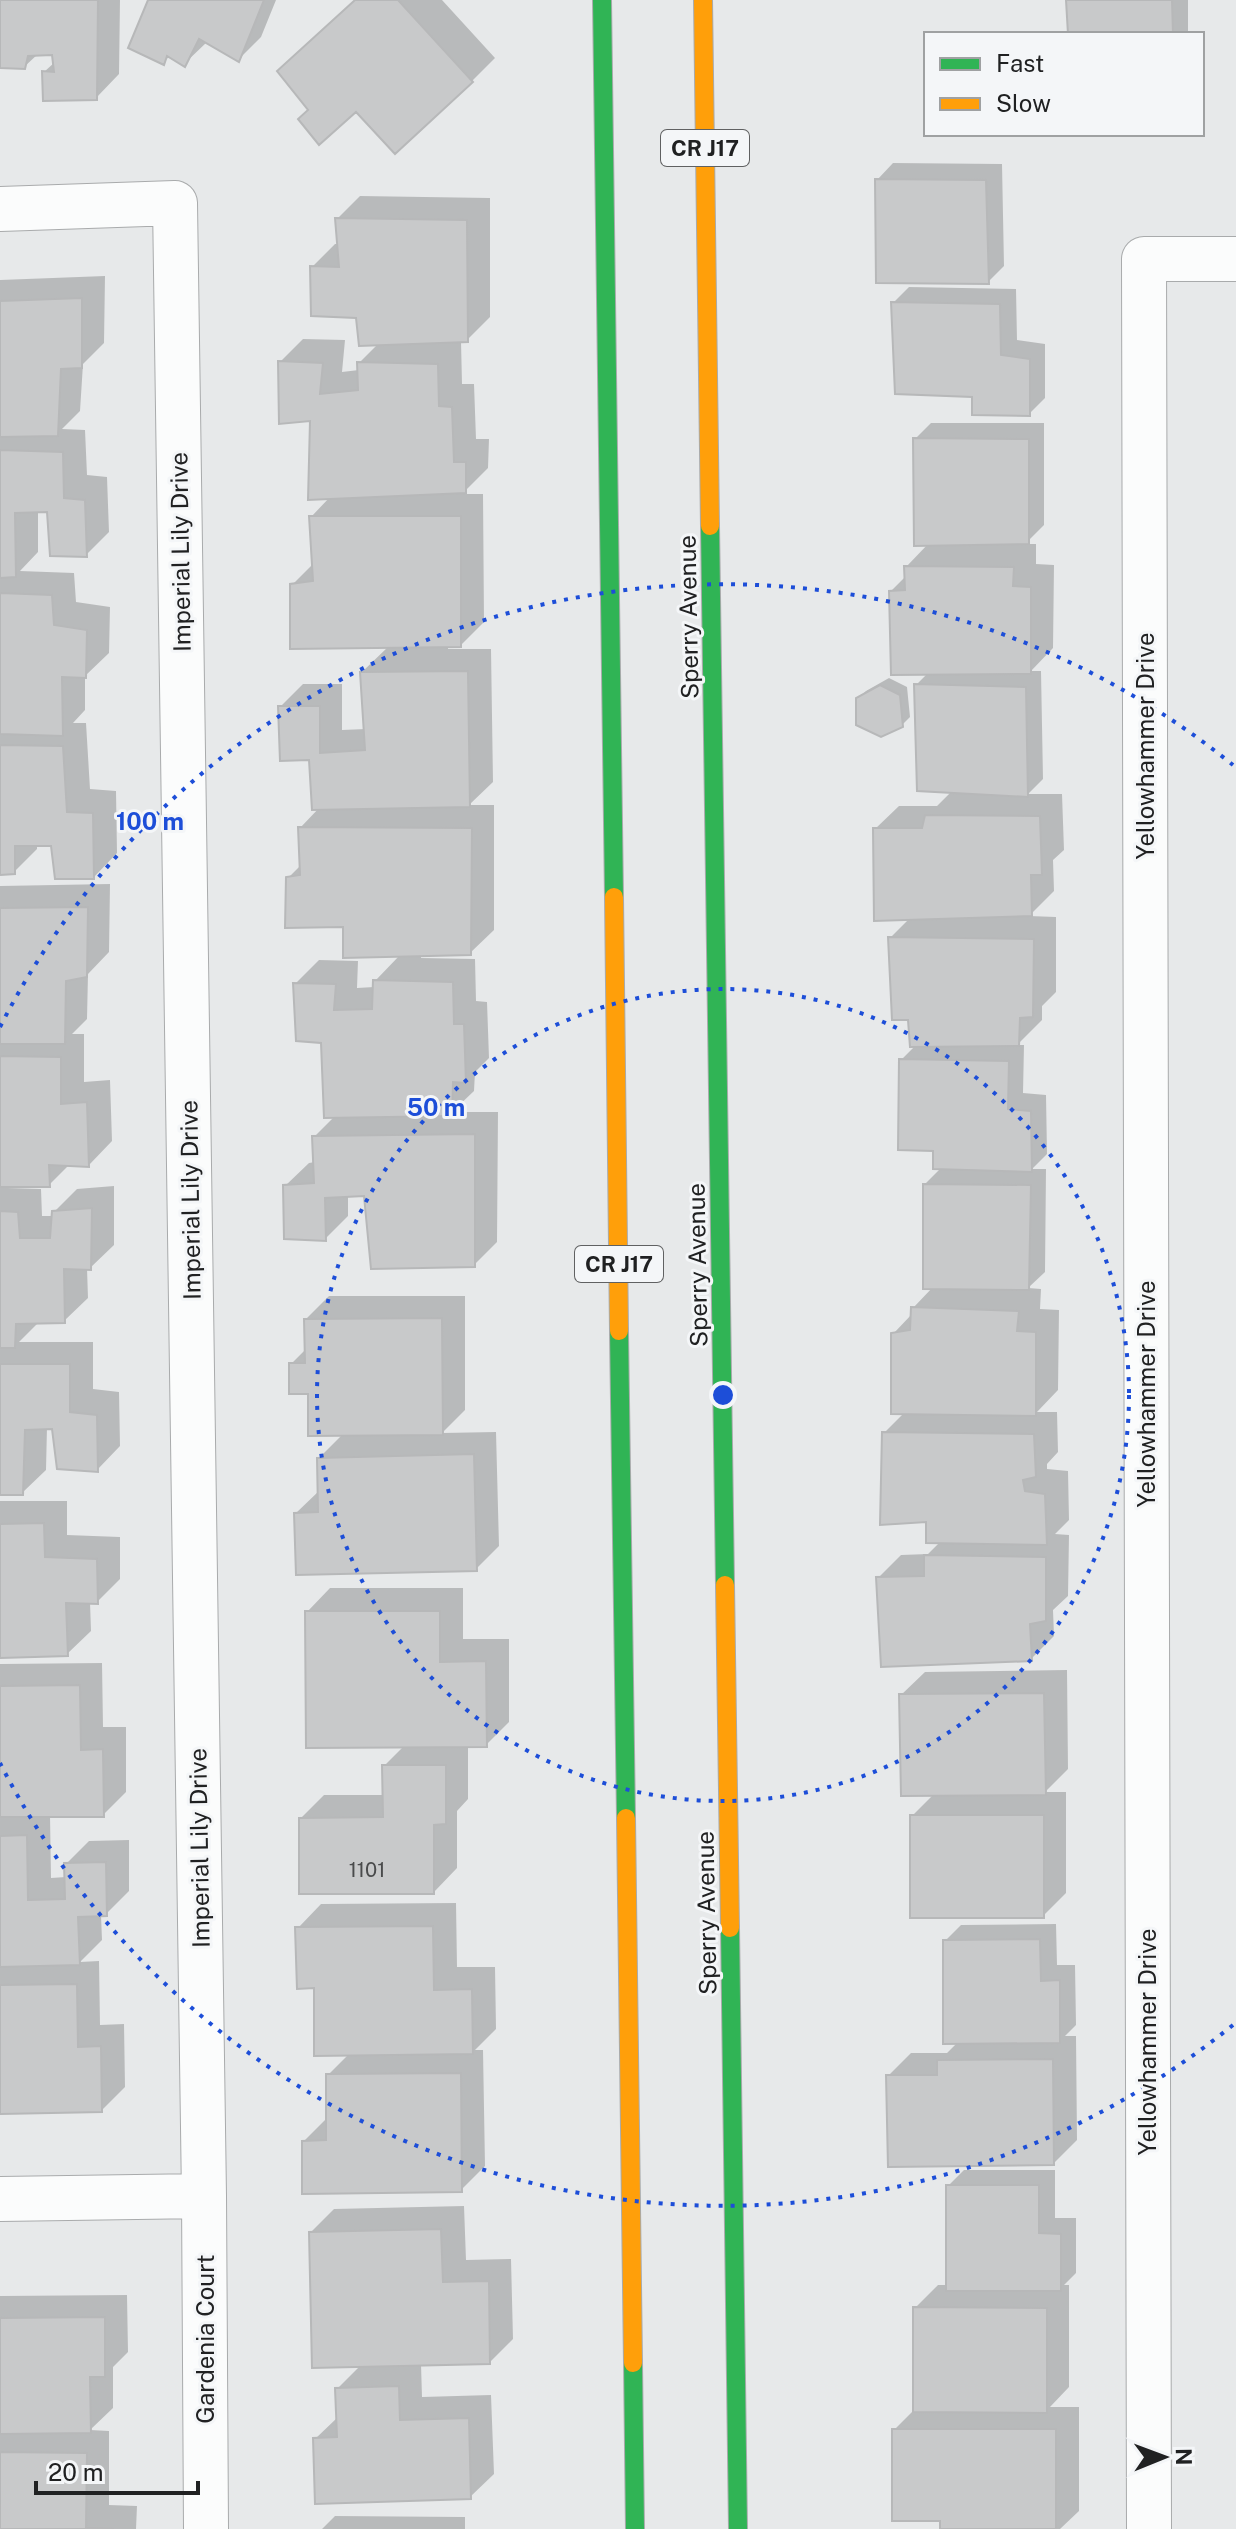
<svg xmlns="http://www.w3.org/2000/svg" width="1236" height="2529" font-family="'Public Sans',sans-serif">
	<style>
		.shadow { fill: #0003 }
		.building { fill: #c8c9ca; stroke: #b7b8b9; stroke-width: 2 }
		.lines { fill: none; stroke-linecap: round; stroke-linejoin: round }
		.street-casing { stroke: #a9abac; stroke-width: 46 }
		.fast-casing { stroke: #a9abac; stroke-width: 20 }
		.slow-casing { stroke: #a9abac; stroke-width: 20 }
		.street { stroke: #fbfcfc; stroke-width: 44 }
		.fast { stroke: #30b455; stroke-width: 18 }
		.slow { stroke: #ff9f0a; stroke-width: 18 }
		.ring { fill: none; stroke: #1d4ed8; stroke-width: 4; stroke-dasharray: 4 8 }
		.labels { text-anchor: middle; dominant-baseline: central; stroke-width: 6; stroke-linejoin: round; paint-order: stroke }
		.number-label { font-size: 20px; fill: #4a4b4c }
		.shield { fill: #f4f6f8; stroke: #606162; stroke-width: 2 }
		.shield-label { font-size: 22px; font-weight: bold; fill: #202122 }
		.street-label { font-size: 24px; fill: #202122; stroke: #f4f6f8 }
		.centre { fill: #1d4ed8; stroke: #f4f6f8; stroke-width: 4 }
		.ring-label { font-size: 24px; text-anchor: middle; font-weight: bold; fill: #1d4ed8; stroke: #f4f6f8; stroke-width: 6; stroke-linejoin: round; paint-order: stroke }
	</style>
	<rect width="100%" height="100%" fill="#e7e9ea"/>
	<path class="shadow" d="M 0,0 L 120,0 L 119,74 L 96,98 L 44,72 L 55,62 L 54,53 L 38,54 L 24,67 L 0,66 Z
		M 150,0 L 276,0 L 261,37 L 238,60 L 207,42 L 184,64 L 170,56 L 163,62 Z
		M 356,0 L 442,0 L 495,58 L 472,81 L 356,110 L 310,110 Z
		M 1068,0 L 1188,0 L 1188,34 L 1070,34 Z
		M 893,163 L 1002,164 L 1004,266 L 988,282 L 877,180 Z
		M 360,196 L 490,198 L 490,317 L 467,340 L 461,341 L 462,384 L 474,384 L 476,439 L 489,439 L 488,468 L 462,494 L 483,494 L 484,622 L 461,645 L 448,645 L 448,649 L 491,649 L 493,782 L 469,805 L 494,805 L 494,930 L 470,953 L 421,955 L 421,958 L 475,959 L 476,1001 L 487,1002 L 489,1058 L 475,1072 L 474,1091 L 452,1112 L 498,1112 L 497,1242 L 474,1265 L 366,1194 L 348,1195 L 348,1216 L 325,1239 L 285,1186 L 309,1163 L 315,1162 L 314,1137 L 335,1116 L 323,1042 L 295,984 L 319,960 L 358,961 L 357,988 L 374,987 L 375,981 L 400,955 L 345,925 L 288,878 L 301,865 L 300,828 L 320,807 L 311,758 L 280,707 L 303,684 L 342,684 L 342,730 L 366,729 L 362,672 L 389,646 L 292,585 L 314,563 L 311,517 L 330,497 L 312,419 L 280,362 L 303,339 L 345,340 L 342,372 L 359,370 L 359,363 L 379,343 L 312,267 L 335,244 L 339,244 L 337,219 Z
		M 105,276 L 104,343 L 83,364 L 80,411 L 62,429 L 85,430 L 87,475 L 107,477 L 109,532 L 86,555 L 49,510 L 38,510 L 38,552 L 20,571 L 74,573 L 76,602 L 110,607 L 109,653 L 85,676 L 85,710 L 73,723 L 86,723 L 90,789 L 116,791 L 117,853 L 94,877 L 53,844 L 37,844 L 37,849 L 14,872 L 0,873 L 0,280 Z
		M 909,287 L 1016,289 L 1017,340 L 1045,344 L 1045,398 L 1029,414 L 974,396 L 893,303 Z
		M 931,423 L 1044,423 L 1044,525 L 1025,544 L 1036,544 L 1036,564 L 1054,565 L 1053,648 L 1031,671 L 1041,671 L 1043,779 L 1028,794 L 1062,794 L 1064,850 L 1053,860 L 1054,891 L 1029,916 L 1056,917 L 1056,992 L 1042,1006 L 1042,1020 L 1017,1045 L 1024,1045 L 1023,1093 L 1046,1095 L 1047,1154 L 1032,1169 L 1046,1169 L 1045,1272 L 1028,1288 L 1041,1289 L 1040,1309 L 1059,1310 L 1058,1390 L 1037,1412 L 1057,1412 L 1058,1452 L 1047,1464 L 1047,1469 L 1068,1471 L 1069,1520 L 1055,1534 L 1069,1535 L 1068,1596 L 1053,1610 L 1054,1636 L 1031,1659 L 878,1578 L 901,1555 L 928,1554 L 941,1541 L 884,1433 L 905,1412 L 893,1334 L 912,1314 L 913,1308 L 933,1287 L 925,1184 L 942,1167 L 901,1060 L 916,1045 L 890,938 L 910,918 L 875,829 L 899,806 L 937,806 L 952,791 L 916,685 L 929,672 L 891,591 L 906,576 L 906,567 L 929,543 L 915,439 Z
		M 889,678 L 907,687 L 910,717 L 902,725 L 858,699 L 866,691 Z
		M 110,884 L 109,952 L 88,974 L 87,1019 L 72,1034 L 84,1034 L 84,1082 L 110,1080 L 112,1141 L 89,1165 L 70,1164 L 49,1185 L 8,1185 L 8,1188 L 41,1189 L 42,1216 L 53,1216 L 54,1212 L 77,1189 L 114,1186 L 114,1245 L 90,1268 L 87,1268 L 88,1298 L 64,1321 L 38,1323 L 19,1342 L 93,1342 L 93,1389 L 119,1392 L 120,1446 L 97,1470 L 53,1426 L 47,1427 L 46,1470 L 22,1493 L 0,1493 L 0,886 Z
		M 329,1296 L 465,1296 L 465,1410 L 442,1433 L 496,1432 L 499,1546 L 476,1569 L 296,1513 L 320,1490 L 319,1458 L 343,1434 L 291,1364 L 306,1349 L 306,1319 Z
		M 0,1501 L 67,1501 L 67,1535 L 120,1537 L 120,1579 L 97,1602 L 90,1602 L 91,1631 L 67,1654 L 0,1656 Z
		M 330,1588 L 463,1588 L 463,1639 L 509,1639 L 509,1722 L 486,1745 L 468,1745 L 468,1799 L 457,1811 L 457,1868 L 434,1892 L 301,1818 L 324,1795 L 384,1795 L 384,1766 L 405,1745 L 307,1612 Z
		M 102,1663 L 103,1727 L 126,1727 L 126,1792 L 103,1815 L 50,1815 L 51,1878 L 66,1877 L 66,1864 L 89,1841 L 129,1840 L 129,1891 L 106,1914 L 101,1915 L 102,1940 L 80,1962 L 99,1961 L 100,2025 L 124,2024 L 125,2087 L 102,2110 L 0,2112 L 0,1664 Z
		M 1067,1670 L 1068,1769 L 1045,1792 L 1066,1792 L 1066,1893 L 1043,1916 L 912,1816 L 934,1794 L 901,1695 L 925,1672 Z
		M 456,1903 L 457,1967 L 495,1967 L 496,2029 L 475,2050 L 483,2050 L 485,2166 L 461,2190 L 304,2141 L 328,2117 L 328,2075 L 350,2053 L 316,1986 L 298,1928 L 321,1904 Z
		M 1056,1924 L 1057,1965 L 1075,1965 L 1076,2025 L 1065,2036 L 1076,2036 L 1077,2140 L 1054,2163 L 888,2076 L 911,2053 L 947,2053 L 958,2042 L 945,1941 L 961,1925 Z
		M 964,2170 L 1055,2170 L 1055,2218 L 1076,2218 L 1076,2273 L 1064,2285 L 1069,2285 L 1069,2387 L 1050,2407 L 1079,2407 L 1079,2511 L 1060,2529 L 942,2529 L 942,2519 L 894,2430 L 915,2409 L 915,2308 L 938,2285 L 948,2285 L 948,2186 Z
		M 464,2206 L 466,2260 L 511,2259 L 513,2339 L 490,2362 L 421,2364 L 422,2397 L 491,2395 L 494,2474 L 470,2497 L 315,2439 L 338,2417 L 337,2389 L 361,2365 L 311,2232 L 334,2209 Z
		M 127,2295 L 128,2352 L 113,2367 L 113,2408 L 90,2430 L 109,2431 L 109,2505 L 137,2506 L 136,2529 L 0,2529 L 0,2296 Z
		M 335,2516 L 465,2517 L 465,2529 L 322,2529 Z"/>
	<path class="building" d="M 0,0 L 98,0 L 97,100 L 43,101 L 42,71 L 54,72 L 52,55 L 28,56 L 25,69 L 0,68 Z
		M 148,0 L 264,0 L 239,62 L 199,39 L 185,67 L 167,56 L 164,65 L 128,48 Z
		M 355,0 L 398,0 L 473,82 L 395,154 L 356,112 L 319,145 L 298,119 L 308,110 L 277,71 Z
		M 1066,0 L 1172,0 L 1173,34 L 1068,34 Z
		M 875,179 L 986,180 L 989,284 L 876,283 Z
		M 335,218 L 467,220 L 468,342 L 359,346 L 356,318 L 311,316 L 310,266 L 339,267 Z
		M 82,298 L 82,368 L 61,369 L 58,436 L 0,437 L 0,301 Z
		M 891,302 L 1000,304 L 1001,355 L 1030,359 L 1030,416 L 972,415 L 972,397 L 895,394 Z
		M 278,361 L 323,363 L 320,394 L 358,390 L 357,362 L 438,364 L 439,406 L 452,407 L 454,462 L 466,462 L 466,493 L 308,500 L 310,421 L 279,424 Z
		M 913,438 L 1029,439 L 1029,544 L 914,546 Z
		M 0,450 L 63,452 L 64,498 L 85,500 L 87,557 L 50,556 L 47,512 L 15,513 L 16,577 L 0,578 Z
		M 309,516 L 461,516 L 461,647 L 290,649 L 290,584 L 313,581 Z
		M 904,566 L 1014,567 L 1013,586 L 1031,587 L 1031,674 L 891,675 L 889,591 L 905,590 Z
		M 0,593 L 52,595 L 54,625 L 87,630 L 86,678 L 62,677 L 63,736 L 0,734 Z
		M 468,671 L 470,807 L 312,810 L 309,760 L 280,761 L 278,706 L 320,706 L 320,753 L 365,750 L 360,672 Z
		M 914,684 L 1026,687 L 1028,797 L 917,791 Z
		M 880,685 L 900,695 L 903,727 L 881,737 L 856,725 L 856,698 Z
		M 0,745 L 63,746 L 67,812 L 93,813 L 94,879 L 55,879 L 51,846 L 15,846 L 15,874 L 0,875 Z
		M 925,815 L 1040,816 L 1042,875 L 1031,875 L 1032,916 L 874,921 L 873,828 L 922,828 Z
		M 298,827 L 472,828 L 471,955 L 343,958 L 343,927 L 285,928 L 286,877 L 300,875 Z
		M 88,907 L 87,977 L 66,981 L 65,1044 L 0,1044 L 0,908 Z
		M 888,937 L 1034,939 L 1033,1017 L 1020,1018 L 1019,1046 L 910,1047 L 908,1020 L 892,1020 Z
		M 373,980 L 453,982 L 454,1024 L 464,1024 L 466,1083 L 453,1082 L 452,1116 L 324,1118 L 321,1043 L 296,1041 L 293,983 L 336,984 L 334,1010 L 372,1009 Z
		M 0,1056 L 61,1057 L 61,1104 L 87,1102 L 89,1167 L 49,1165 L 50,1187 L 0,1187 Z
		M 899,1059 L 1009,1061 L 1008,1109 L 1031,1111 L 1032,1172 L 933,1169 L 933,1151 L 898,1150 Z
		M 475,1134 L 475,1267 L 371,1269 L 364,1196 L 325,1198 L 326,1241 L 284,1239 L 283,1185 L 314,1183 L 312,1136 Z
		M 923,1184 L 1031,1185 L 1029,1290 L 923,1289 Z
		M 92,1208 L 91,1270 L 64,1269 L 65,1323 L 16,1324 L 15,1348 L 0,1348 L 0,1211 L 18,1212 L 20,1238 L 50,1238 L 52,1211 Z
		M 911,1307 L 1019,1311 L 1017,1331 L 1036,1332 L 1036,1416 L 891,1414 L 891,1333 L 910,1330 Z
		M 442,1318 L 443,1435 L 308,1436 L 308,1394 L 289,1394 L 289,1363 L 305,1363 L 304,1319 Z
		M 0,1364 L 70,1364 L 70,1412 L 97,1415 L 98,1472 L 57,1469 L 52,1429 L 25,1430 L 23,1495 L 0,1495 Z
		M 882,1432 L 1034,1434 L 1036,1477 L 1023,1480 L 1025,1491 L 1045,1494 L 1047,1545 L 926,1543 L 926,1522 L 880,1525 Z
		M 474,1454 L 477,1571 L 296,1575 L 294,1513 L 318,1512 L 317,1458 Z
		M 44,1523 L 45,1557 L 97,1559 L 98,1604 L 66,1603 L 68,1656 L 0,1658 L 0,1524 Z
		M 924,1555 L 1046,1557 L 1046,1621 L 1030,1624 L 1032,1661 L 881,1667 L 876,1577 L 924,1576 Z
		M 305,1611 L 440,1611 L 440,1662 L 486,1661 L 487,1747 L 306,1748 Z
		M 80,1685 L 81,1750 L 103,1749 L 104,1817 L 0,1817 L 0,1686 Z
		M 1044,1693 L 1046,1795 L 901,1796 L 899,1694 Z
		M 382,1765 L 446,1765 L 446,1824 L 434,1825 L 434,1894 L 299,1894 L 299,1818 L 383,1817 Z
		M 910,1815 L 1044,1815 L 1044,1918 L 910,1918 Z
		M 27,1835 L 28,1900 L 65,1899 L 64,1863 L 106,1862 L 107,1916 L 78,1917 L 80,1965 L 0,1967 L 0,1836 Z
		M 433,1926 L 434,1990 L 472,1989 L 473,2054 L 314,2056 L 314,1988 L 297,1989 L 295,1927 Z
		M 1040,1939 L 1041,1981 L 1060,1980 L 1060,2043 L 943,2044 L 943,1940 Z
		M 77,1984 L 78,2047 L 101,2046 L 102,2112 L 0,2114 L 0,1985 Z
		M 1053,2059 L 1054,2165 L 888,2167 L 886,2075 L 937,2075 L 937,2060 Z
		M 461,2073 L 462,2192 L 302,2194 L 302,2141 L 326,2140 L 326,2074 Z
		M 946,2185 L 1039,2185 L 1039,2233 L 1061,2234 L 1061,2291 L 946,2291 Z
		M 441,2229 L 443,2282 L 489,2281 L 490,2364 L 312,2368 L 309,2232 Z
		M 913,2307 L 1047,2308 L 1047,2413 L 913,2412 Z
		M 105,2317 L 105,2377 L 90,2377 L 91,2433 L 0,2434 L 0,2318 Z
		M 399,2386 L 400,2420 L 469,2418 L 471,2499 L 315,2504 L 313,2438 L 337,2437 L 335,2388 Z
		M 892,2429 L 1056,2429 L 1056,2529 L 940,2529 L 940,2521 L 892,2521 Z
		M 0,2452 L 87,2453 L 86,2528 L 114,2529 L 0,2529 Z"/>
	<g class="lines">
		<defs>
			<path id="street" d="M 0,209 L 175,203 L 204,2196 L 206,2529
				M 0,2199 L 204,2196
				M 1149,2529 L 1144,259 L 1236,259"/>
			<path id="fast" d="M 602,0 L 614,897
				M 710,526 L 725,1585
				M 619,1331 L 626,1818
				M 730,1928 L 738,2529
				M 633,2363 L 635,2529"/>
			<path id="slow" d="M 703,0 L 710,526
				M 614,897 L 619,1331
				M 725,1585 L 730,1928
				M 626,1818 L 633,2363"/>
		</defs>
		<use href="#street" class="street-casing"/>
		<use href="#fast" class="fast-casing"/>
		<use href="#slow" class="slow-casing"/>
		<use href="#street" class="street"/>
		<use href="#fast" class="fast"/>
		<use href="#slow" class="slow"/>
	</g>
	<g class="ring">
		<circle cx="723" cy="1395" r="406"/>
		<path d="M1233 2025A811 811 0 0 1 0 1763M0 1027A811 811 0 0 1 1233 765"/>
	</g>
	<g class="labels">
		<g class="number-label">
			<text x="367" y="1870">1101</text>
		</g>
		<g class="shield">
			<rect x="661" y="130" width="88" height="36" rx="6"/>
			<rect x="575" y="1246" width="88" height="36" rx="6"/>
		</g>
		<g class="shield-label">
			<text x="705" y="148">CR J17</text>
			<text x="619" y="1264">CR J17</text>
		</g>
		<g class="street-label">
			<text transform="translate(180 552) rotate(-91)">Imperial Lily Drive</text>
			<text transform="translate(688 617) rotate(-91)">Sperry Avenue</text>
			<text transform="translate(1145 746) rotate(-90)">Yellowhammer Drive</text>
			<text transform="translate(190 1200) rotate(-91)">Imperial Lily Drive</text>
			<text transform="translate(697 1265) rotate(-91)">Sperry Avenue</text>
			<text transform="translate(1146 1394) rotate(-90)">Yellowhammer Drive</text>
			<text transform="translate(199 1848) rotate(-91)">Imperial Lily Drive</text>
			<text transform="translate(706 1913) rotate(-91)">Sperry Avenue</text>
			<text transform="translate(1147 2042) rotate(-90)">Yellowhammer Drive</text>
			<text transform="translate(205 2339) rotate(-90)">Gardenia Court</text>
		</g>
	</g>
	<circle cx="723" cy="1395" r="12" class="centre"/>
	<g class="ring-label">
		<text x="150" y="830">100 m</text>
		<text x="436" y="1116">50 m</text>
	</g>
	<rect x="924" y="32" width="280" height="104" fill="#f4f6f8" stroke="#9fa1a2" stroke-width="2"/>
	<rect x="940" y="58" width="40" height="12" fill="#30b455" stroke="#9fa1a2" stroke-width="2"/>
	<text x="996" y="72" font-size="24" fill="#202122">Fast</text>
	<rect x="940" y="98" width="40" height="12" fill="#ff9f0a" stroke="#9fa1a2" stroke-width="2"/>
	<text x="996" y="112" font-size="24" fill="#202122">Slow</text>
	<g transform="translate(1164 2457) rotate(89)" stroke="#f4f6f8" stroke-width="6" paint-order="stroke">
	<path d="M0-6L14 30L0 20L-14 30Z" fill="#202122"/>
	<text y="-12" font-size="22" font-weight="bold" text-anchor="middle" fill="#202122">N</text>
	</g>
	<path d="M36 2481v12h162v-12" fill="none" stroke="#202122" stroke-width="4"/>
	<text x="48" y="2481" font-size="24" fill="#202122" stroke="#f4f6f8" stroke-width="6" paint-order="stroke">20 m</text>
</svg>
